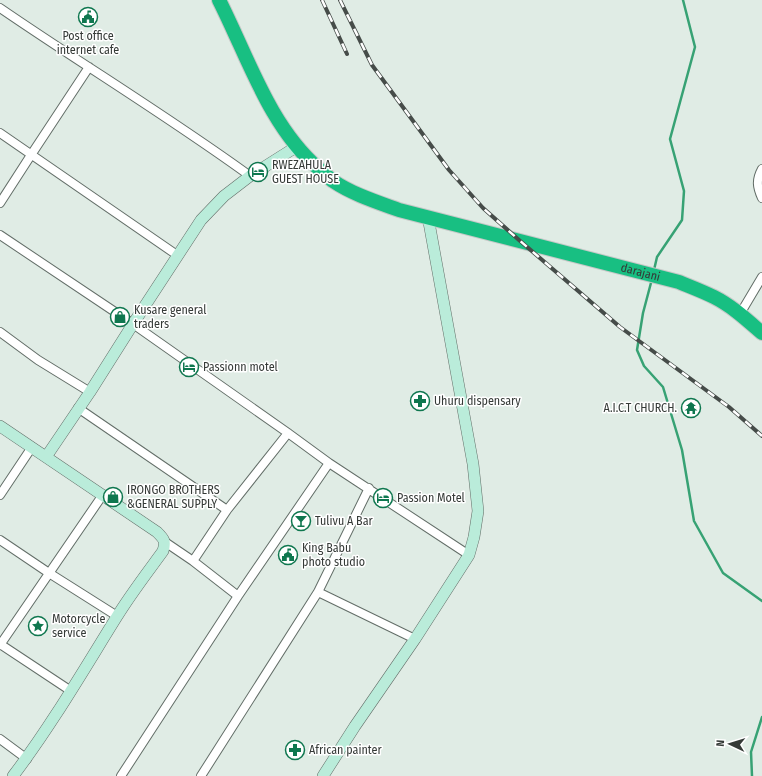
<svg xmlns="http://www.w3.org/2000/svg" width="762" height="776" font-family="'Fira Sans Condensed',sans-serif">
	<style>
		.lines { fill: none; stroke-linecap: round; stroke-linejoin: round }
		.stream { stroke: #37a274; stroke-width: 2.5 }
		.street-casing { stroke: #636e68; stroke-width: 10 }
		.secondary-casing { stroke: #636e68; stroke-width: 12 }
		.highway-casing { stroke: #c6c8c7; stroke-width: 16 }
		.street { stroke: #fff; stroke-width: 8 }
		.secondary { stroke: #baecda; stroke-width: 11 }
		.highway { stroke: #18bf82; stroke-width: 14 }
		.rail-casing { stroke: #464c49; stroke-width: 4 }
		.rail { stroke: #fff; stroke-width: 2.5; stroke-dasharray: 8; stroke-linecap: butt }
		.labels { text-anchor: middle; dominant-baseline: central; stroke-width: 3; stroke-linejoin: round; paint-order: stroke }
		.poi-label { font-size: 12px; fill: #353a37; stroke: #fff; text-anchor: start }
		.street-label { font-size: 12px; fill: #353a37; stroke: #fff }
	</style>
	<rect width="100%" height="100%" fill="#e0ece5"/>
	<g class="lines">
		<path class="stream" d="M 654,270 L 657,257 L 682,220 L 684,191 L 670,139 L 695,47 L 683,0
			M 652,279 L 643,313 L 637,350 L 644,366 L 663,387 L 682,450 L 694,521 L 723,573 L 762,601
			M 752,776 L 751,752 L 762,717"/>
		<defs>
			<path id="street" d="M 0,8 C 83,65 169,117 250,176
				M 0,133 L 177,255
				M 762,169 C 756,180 757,187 762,198
				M 0,203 L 31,155 L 89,67
				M 0,235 L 133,324 L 288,433 L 329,463 L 469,555
				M 740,314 L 762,277
				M 0,332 L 38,360 L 90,392
				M 78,408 L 227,510
				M 0,495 L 32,447
				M 0,540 L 49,573 L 117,616
				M 165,542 L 193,561 L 238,596
				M 193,561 L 227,510 L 288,433
				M 318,592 L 415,639
				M 0,644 L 71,691
				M 0,645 L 102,496
				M 0,739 L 27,759
				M 121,776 L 238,596 L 329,463
				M 201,776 L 318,592 L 369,488"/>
			<path id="secondary" d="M 0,426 L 157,532 C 164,539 166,541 163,551 C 147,573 130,595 116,618 C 83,671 51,726 13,776
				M 46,457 L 90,392 L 133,324 L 201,220 L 224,196 L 250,176 L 296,147
				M 323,776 L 355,726 L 415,639 L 469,555 L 474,537 L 478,511 L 473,464 L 428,217"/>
			<g id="highway">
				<path id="s1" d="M 219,0 C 248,57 269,126 319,169 C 323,173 328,177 333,181 C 352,194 377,202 399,210 L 679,282 C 691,287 702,291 714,297 C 732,306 747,320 762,333"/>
			</g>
		</defs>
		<use href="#street" class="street-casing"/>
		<use href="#secondary" class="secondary-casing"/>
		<use href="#highway" class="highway-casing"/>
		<use href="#street" class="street"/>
		<use href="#secondary" class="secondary"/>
		<use href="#highway" class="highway"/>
		<defs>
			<path id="rail" d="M 322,0 L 347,54
				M 340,0 L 372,65 L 449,170 L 483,208 L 519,240 L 620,327 L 729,407 L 762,436"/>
		</defs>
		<use href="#rail" class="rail-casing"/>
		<use href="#rail" class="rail"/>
	</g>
	<defs>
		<symbol id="civic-ring" viewBox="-11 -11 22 22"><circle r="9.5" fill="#fff" stroke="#0f774f" stroke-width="1.5"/><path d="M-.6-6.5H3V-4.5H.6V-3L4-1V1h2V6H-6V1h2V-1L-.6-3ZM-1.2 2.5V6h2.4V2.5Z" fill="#0f774f"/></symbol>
		<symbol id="hotel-ring" viewBox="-11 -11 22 22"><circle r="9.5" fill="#fff" stroke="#0f774f" stroke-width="1.5"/><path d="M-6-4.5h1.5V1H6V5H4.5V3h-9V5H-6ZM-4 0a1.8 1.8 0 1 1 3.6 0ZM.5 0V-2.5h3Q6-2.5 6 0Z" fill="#0f774f"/></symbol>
		<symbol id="shop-ring" viewBox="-11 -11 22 22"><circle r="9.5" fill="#fff" stroke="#0f774f" stroke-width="1.5"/><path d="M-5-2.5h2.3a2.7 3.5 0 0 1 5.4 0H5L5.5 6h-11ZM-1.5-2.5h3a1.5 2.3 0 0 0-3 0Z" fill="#0f774f"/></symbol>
		<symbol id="pharmacy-ring" viewBox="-11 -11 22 22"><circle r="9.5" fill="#fff" stroke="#0f774f" stroke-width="1.5"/><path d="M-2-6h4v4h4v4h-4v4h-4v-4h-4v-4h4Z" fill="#0f774f"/></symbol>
		<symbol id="temple-ring" viewBox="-11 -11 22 22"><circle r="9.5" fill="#fff" stroke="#0f774f" stroke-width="1.5"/><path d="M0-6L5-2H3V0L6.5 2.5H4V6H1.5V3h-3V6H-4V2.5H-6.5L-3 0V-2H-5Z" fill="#0f774f"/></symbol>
		<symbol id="bar-ring" viewBox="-11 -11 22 22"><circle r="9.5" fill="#fff" stroke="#0f774f" stroke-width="1.5"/><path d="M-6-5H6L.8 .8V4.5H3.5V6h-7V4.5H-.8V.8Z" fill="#0f774f"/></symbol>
		<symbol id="sight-ring" viewBox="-11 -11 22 22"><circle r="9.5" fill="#fff" stroke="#0f774f" stroke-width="1.5"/><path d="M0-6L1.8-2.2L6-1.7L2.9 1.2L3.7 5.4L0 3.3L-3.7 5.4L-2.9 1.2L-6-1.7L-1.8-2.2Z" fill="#0f774f"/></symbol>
	</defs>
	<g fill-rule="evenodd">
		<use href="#civic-ring" x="77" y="6" width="22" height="22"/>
		<use href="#hotel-ring" x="247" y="161" width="22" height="22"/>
		<use href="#shop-ring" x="109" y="306" width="22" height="22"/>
		<use href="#hotel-ring" x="178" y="356" width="22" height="22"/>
		<use href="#pharmacy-ring" x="409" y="390" width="22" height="22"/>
		<use href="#temple-ring" x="680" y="397" width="22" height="22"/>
		<use href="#shop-ring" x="102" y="486" width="22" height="22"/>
		<use href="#hotel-ring" x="372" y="487" width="22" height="22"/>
		<use href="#bar-ring" x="290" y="510" width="22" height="22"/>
		<use href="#civic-ring" x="277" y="544" width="22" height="22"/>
		<use href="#sight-ring" x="27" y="615" width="22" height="22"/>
		<use href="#pharmacy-ring" x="284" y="739" width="22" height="22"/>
	</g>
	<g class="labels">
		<g class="poi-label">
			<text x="88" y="36" text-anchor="middle">Post office<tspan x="88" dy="14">internet cafe</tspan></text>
			<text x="272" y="165">RWEZAHULA<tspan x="272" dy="14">GUEST HOUSE</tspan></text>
			<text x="134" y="310">Kusare general<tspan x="134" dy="14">traders</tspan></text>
			<text x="203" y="367">Passionn motel</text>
			<text x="434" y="401">Uhuru dispensary</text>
			<text x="677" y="408" text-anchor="end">A.I.C.T CHURCH.</text>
			<text x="127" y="490">IRONGO BROTHERS<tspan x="127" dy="14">&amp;GENERAL SUPPLY</tspan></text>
			<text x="397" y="498">Passion Motel</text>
			<text x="315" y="521">Tulivu A Bar</text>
			<text x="302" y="548">King Babu<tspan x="302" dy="14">photo studio</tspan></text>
			<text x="52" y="619">Motorcycle<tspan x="52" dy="14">service</tspan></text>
			<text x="309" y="750">African painter</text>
		</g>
		<g class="street-label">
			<text stroke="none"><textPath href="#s1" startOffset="538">darajani</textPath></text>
		</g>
	</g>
	<g transform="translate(730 744) rotate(274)" stroke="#ffffff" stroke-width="3" paint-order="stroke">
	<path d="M0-3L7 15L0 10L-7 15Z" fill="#353a37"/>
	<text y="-6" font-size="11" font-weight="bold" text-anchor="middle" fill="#353a37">N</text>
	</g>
</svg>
